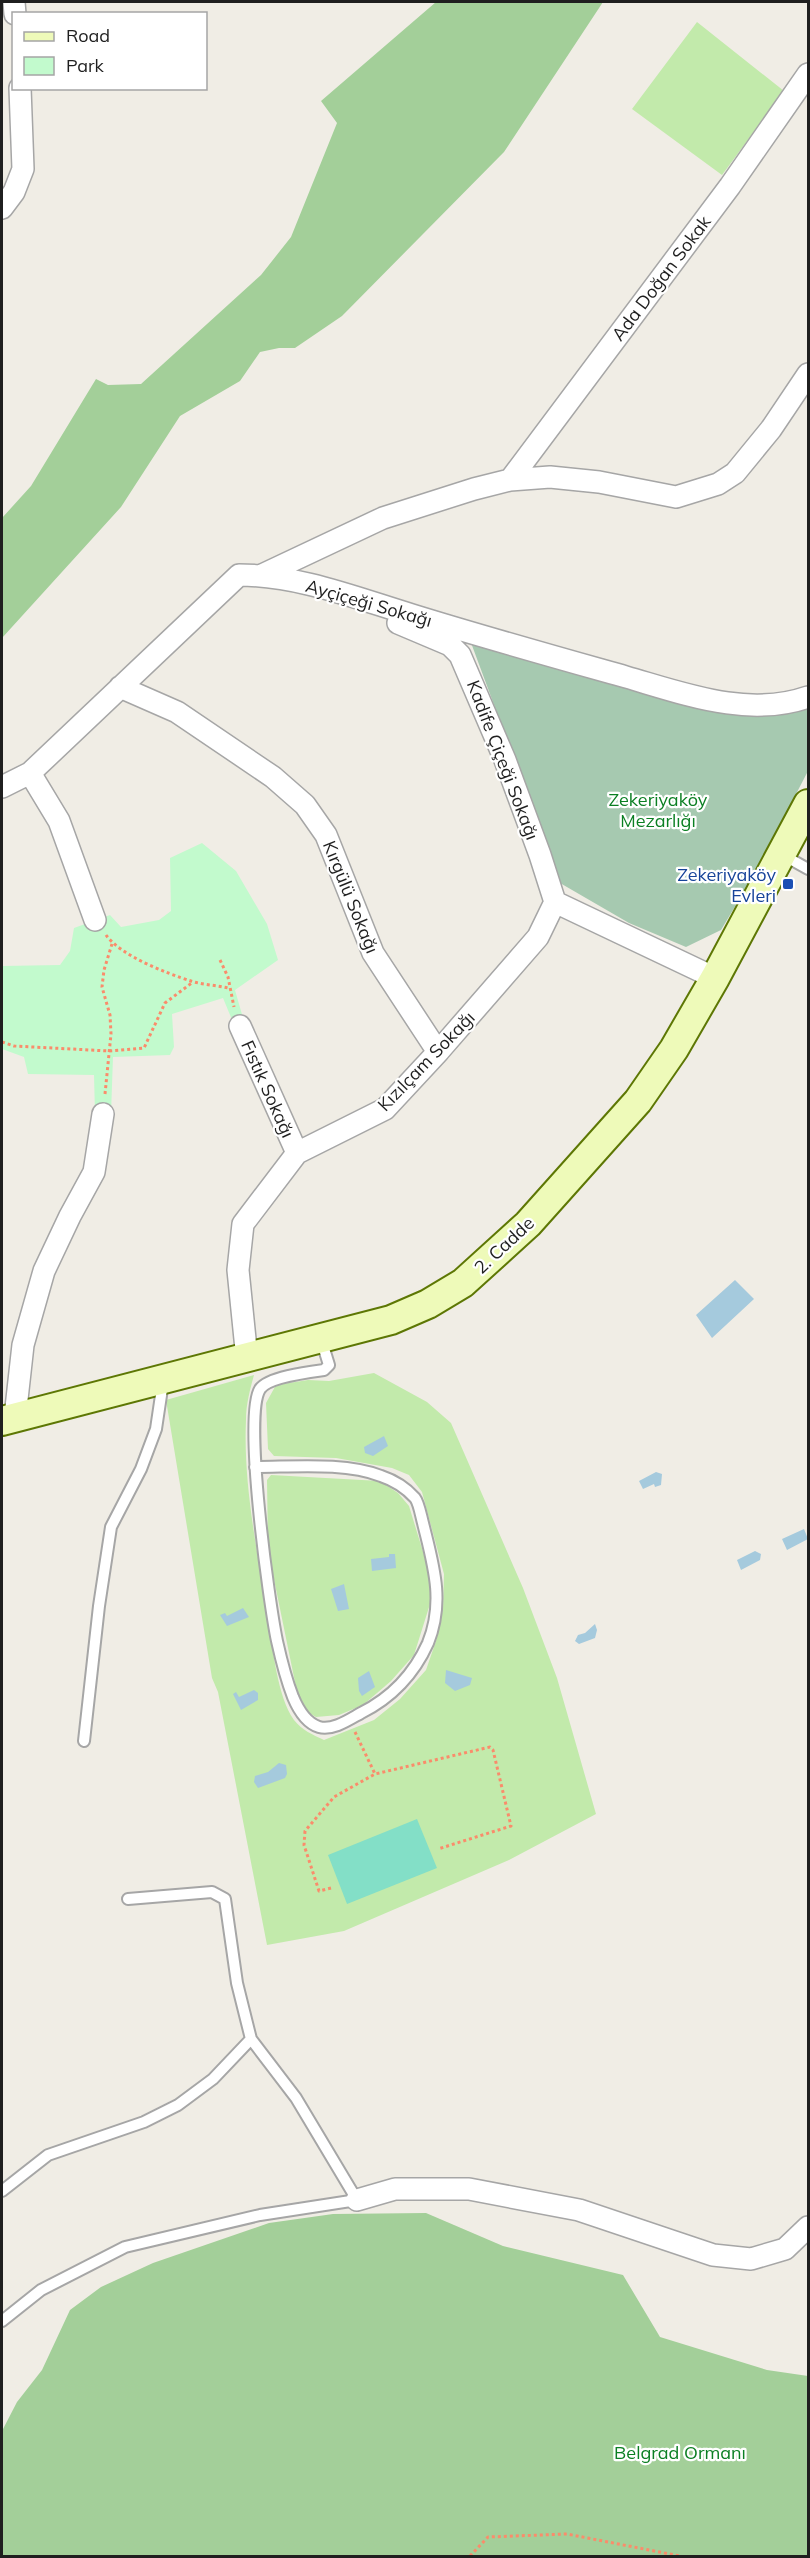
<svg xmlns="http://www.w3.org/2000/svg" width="810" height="2558" font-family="Mulish,sans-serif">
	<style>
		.grass { fill: #c2eaab }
		.forest { fill: #a3cf99 }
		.cemetery { fill: #a6c9b0 }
		.park { fill: #c2facd }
		.pitch { fill: #83dfc7 }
		.water { fill: #a5cadd }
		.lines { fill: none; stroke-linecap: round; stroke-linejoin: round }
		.lane-casing { stroke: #a6a6a6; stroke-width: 14 }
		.street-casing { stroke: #a6a6a6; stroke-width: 24 }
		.secondary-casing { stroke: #5d7704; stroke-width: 32 }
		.path { stroke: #fa8c6b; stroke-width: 3; stroke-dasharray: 3 3; stroke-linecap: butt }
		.lane { stroke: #fff; stroke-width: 10 }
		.street { stroke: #fff; stroke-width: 21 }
		.secondary { stroke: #eefab9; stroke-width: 28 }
		.transit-dot { fill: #1a4fb4; stroke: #fff; stroke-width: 2 }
		.labels { text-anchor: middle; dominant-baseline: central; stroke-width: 4.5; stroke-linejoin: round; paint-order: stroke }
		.street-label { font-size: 18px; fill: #1f1f1f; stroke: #fff }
		.park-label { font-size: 18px; fill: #0b7f23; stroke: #fff }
		.transit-label { font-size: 18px; fill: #164399; stroke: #fff; text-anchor: end }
	</style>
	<rect width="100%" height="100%" fill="#f0ede5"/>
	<path class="grass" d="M 697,22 L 784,91 L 722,175 L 632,109 Z
		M 374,1373 L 427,1402 L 451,1423 L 523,1588 L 557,1678 L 596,1814 L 509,1860 L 344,1931 L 267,1945 L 218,1692 L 212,1678 L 166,1400 L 254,1375 C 250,1390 246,1404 246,1420 C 243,1486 258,1554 268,1619 C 273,1648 277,1696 294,1720 C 302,1730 313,1735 324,1740 L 374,1720 L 400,1699 L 426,1670 L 436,1641 L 443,1609 L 444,1574 L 422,1492 L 409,1475 L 392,1468 L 336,1458 L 274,1456 L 268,1449 L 266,1403 L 276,1385 L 308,1380 L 329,1381 Z
		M 271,1475 L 380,1481 L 398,1493 L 409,1506 L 424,1555 L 431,1585 L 430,1604 L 414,1655 L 391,1681 L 363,1705 L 339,1715 L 316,1717 L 309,1713 L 297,1692 L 268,1550 L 267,1480 Z"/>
	<path class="forest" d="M 436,2 L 603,2 L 504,152 L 342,316 L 295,348 L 279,348 L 260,352 L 240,381 L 180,416 L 121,507 L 2,638 L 2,518 L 31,486 L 96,379 L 108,385 L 141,384 L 261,275 L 291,237 L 337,123 L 321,101 Z
		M 426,2213 L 503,2246 L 623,2275 L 660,2337 L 767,2370 L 808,2376 L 808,2556 L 2,2556 L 2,2431 L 17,2402 L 42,2370 L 70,2310 L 101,2287 L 153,2263 L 269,2223 L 333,2214 Z"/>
	<path class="cemetery" d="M 470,640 L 747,716 L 808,703 L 808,771 L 755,873 L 721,930 L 686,947 L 629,923 L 560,883 Z"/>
	<path class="park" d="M 202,843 L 236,871 L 267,924 L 278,960 L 235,990 L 245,1025 L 235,1027 L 223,998 L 172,1014 L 174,1047 L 170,1055 L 113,1057 L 111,1114 L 95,1114 L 94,1075 L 28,1074 L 24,1057 L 2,1049 L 2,966 L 60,965 L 70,951 L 74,928 L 110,915 L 121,927 L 159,920 L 171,911 L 170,858 Z"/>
	<path class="pitch" d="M 417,1819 L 437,1868 L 347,1904 L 328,1855 Z"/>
	<path class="water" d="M 735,1280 L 754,1299 L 712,1338 L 696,1315 Z
		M 384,1436 L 388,1446 L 373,1456 L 365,1453 L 364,1447 Z
		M 656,1472 L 662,1474 L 661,1485 L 655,1487 L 654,1484 L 643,1489 L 639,1481 Z
		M 804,1529 L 808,1539 L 787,1550 L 782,1539 Z
		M 755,1551 L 761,1554 L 760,1560 L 741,1570 L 737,1560 Z
		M 389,1554 L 395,1554 L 396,1568 L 372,1571 L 371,1559 L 389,1557 Z
		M 344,1584 L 349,1609 L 338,1611 L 331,1589 Z
		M 243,1608 L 249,1617 L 227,1626 L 220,1615 L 225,1613 L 227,1616 Z
		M 595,1624 L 597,1630 L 595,1638 L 579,1644 L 575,1641 L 578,1635 L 585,1633 Z
		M 446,1670 L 472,1678 L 470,1685 L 455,1691 L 445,1683 Z
		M 369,1671 L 375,1687 L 362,1696 L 359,1691 L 358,1678 Z
		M 254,1690 L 258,1693 L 258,1700 L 241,1710 L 233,1694 L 236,1692 L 239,1697 Z
		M 279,1763 L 286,1765 L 287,1774 L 285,1778 L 258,1788 L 254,1782 L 255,1776 L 268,1772 Z"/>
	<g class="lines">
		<defs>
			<path id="lane" d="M 781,854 L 808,869
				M 255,1467 C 294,1467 345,1462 381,1476 C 393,1480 406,1488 415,1498 C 419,1503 421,1516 423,1523 C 433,1564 445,1601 428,1643 C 414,1674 391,1698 361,1713 C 350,1719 333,1731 319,1727 C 306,1723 298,1709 293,1697 C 286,1679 281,1659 277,1641 C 269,1602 243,1416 260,1389 C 268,1377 309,1372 324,1370 L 329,1365 L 321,1339
				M 84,1741 L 99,1606 L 111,1527 L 141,1469 L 156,1429 L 163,1382
				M 2,2191 L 48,2155 L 144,2122 L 178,2105 L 213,2079 L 251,2039
				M 2,2321 L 41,2290 L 125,2247 L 260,2215 L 357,2200 L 296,2098 L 251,2039 L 237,1983 L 225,1899 L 212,1892 L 128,1899"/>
			<path id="street" d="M 14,2 L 15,14
				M 2,208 L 14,192 L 23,169 L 20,88
				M 510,480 L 730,186 L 808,74
				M 262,575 L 383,518 L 474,489 L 510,480 L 550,477 L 599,482 L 676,497 L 718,484 L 735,473 L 771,429 L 808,374
				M 398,623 L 450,645 L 460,655 L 505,760 L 540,855 L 555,902 L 715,978
				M 120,687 L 177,712 L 273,777 L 305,805 L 326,835 L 373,953 L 438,1052
				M 30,773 L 59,821 L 95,920
				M 2,787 L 30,773 L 239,575 C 298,575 356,598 412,615 C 483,637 555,657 626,677 C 685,694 748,718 808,697
				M 240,1026 L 297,1153
				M 247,1359 L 238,1270 L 243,1224 L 297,1153 L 385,1109 L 438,1052 L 538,937 L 555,902
				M 15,1417 L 23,1345 L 44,1271 L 70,1216 L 94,1172 L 103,1114
				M 357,2200 L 395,2189 L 469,2189 L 579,2210 L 713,2255 L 751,2259 L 785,2249 L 808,2227"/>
			<path id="secondary" d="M 2,1421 L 391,1320 L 428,1304 L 463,1283 L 528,1224 L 638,1101 L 674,1049 L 715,978 L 808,804"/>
		</defs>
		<use href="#lane" class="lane-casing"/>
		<use href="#street" class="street-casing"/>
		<use href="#secondary" class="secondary-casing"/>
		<path class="path" d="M 106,935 C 121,956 166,973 191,981 C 203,985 216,985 228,988
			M 220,960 L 228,977 L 234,1007
			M 2,1042 L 14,1046 L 109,1051 L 144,1048 L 165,1003 L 193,982
			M 105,1094 L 111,1034 L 110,1015 L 102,987 L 104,970 L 112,944
			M 355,1732 L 375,1774
			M 331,1888 L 319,1891 L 304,1845 L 305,1831 L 334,1797 L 375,1774 L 490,1747 L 493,1750 L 511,1826 L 438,1849
			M 470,2556 L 488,2537 L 567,2534 L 680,2556"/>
		<use href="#lane" class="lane"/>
		<use href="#street" class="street"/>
		<use href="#secondary" class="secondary"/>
	</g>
	<rect class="transit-dot" x="782" y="878" width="12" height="12" rx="3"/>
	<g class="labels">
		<g class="street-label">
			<text transform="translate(661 278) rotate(-53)">Ada Doğan Sokak</text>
			<text transform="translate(369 603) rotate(16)">Ayçiçeği Sokağı</text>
			<text transform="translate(503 760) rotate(69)">Kadife Çiçeği Sokağı</text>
			<text transform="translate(351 897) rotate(68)">Kırgülü Sokağı</text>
			<text transform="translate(426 1061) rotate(-46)">Kızılçam Sokağı</text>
			<text transform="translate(268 1089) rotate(66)">Fıstık Sokağı</text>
			<text transform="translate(504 1245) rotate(-43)">2. Cadde</text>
		</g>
		<g class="park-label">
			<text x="658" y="799">Zekeriyaköy<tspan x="658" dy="21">Mezarlığı</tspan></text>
			<text x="680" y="2452">Belgrad Ormanı</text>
		</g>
		<g class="transit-label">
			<text x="776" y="874">Zekeriyaköy<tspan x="776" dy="21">Evleri</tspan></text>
		</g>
	</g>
	<rect width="810" height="2558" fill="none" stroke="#1f1f1f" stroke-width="6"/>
	<rect x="12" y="12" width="195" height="78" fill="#ffffff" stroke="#a5a5a5" stroke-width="1.5"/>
	<rect x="24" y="32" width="30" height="9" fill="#eefab9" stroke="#a5a5a5" stroke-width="1.5"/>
	<text x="66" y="42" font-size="18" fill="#1f1f1f">Road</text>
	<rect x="24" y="57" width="30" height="18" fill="#c2facd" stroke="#a5a5a5" stroke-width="1.5"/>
	<text x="66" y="72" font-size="18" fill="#1f1f1f">Park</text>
</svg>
